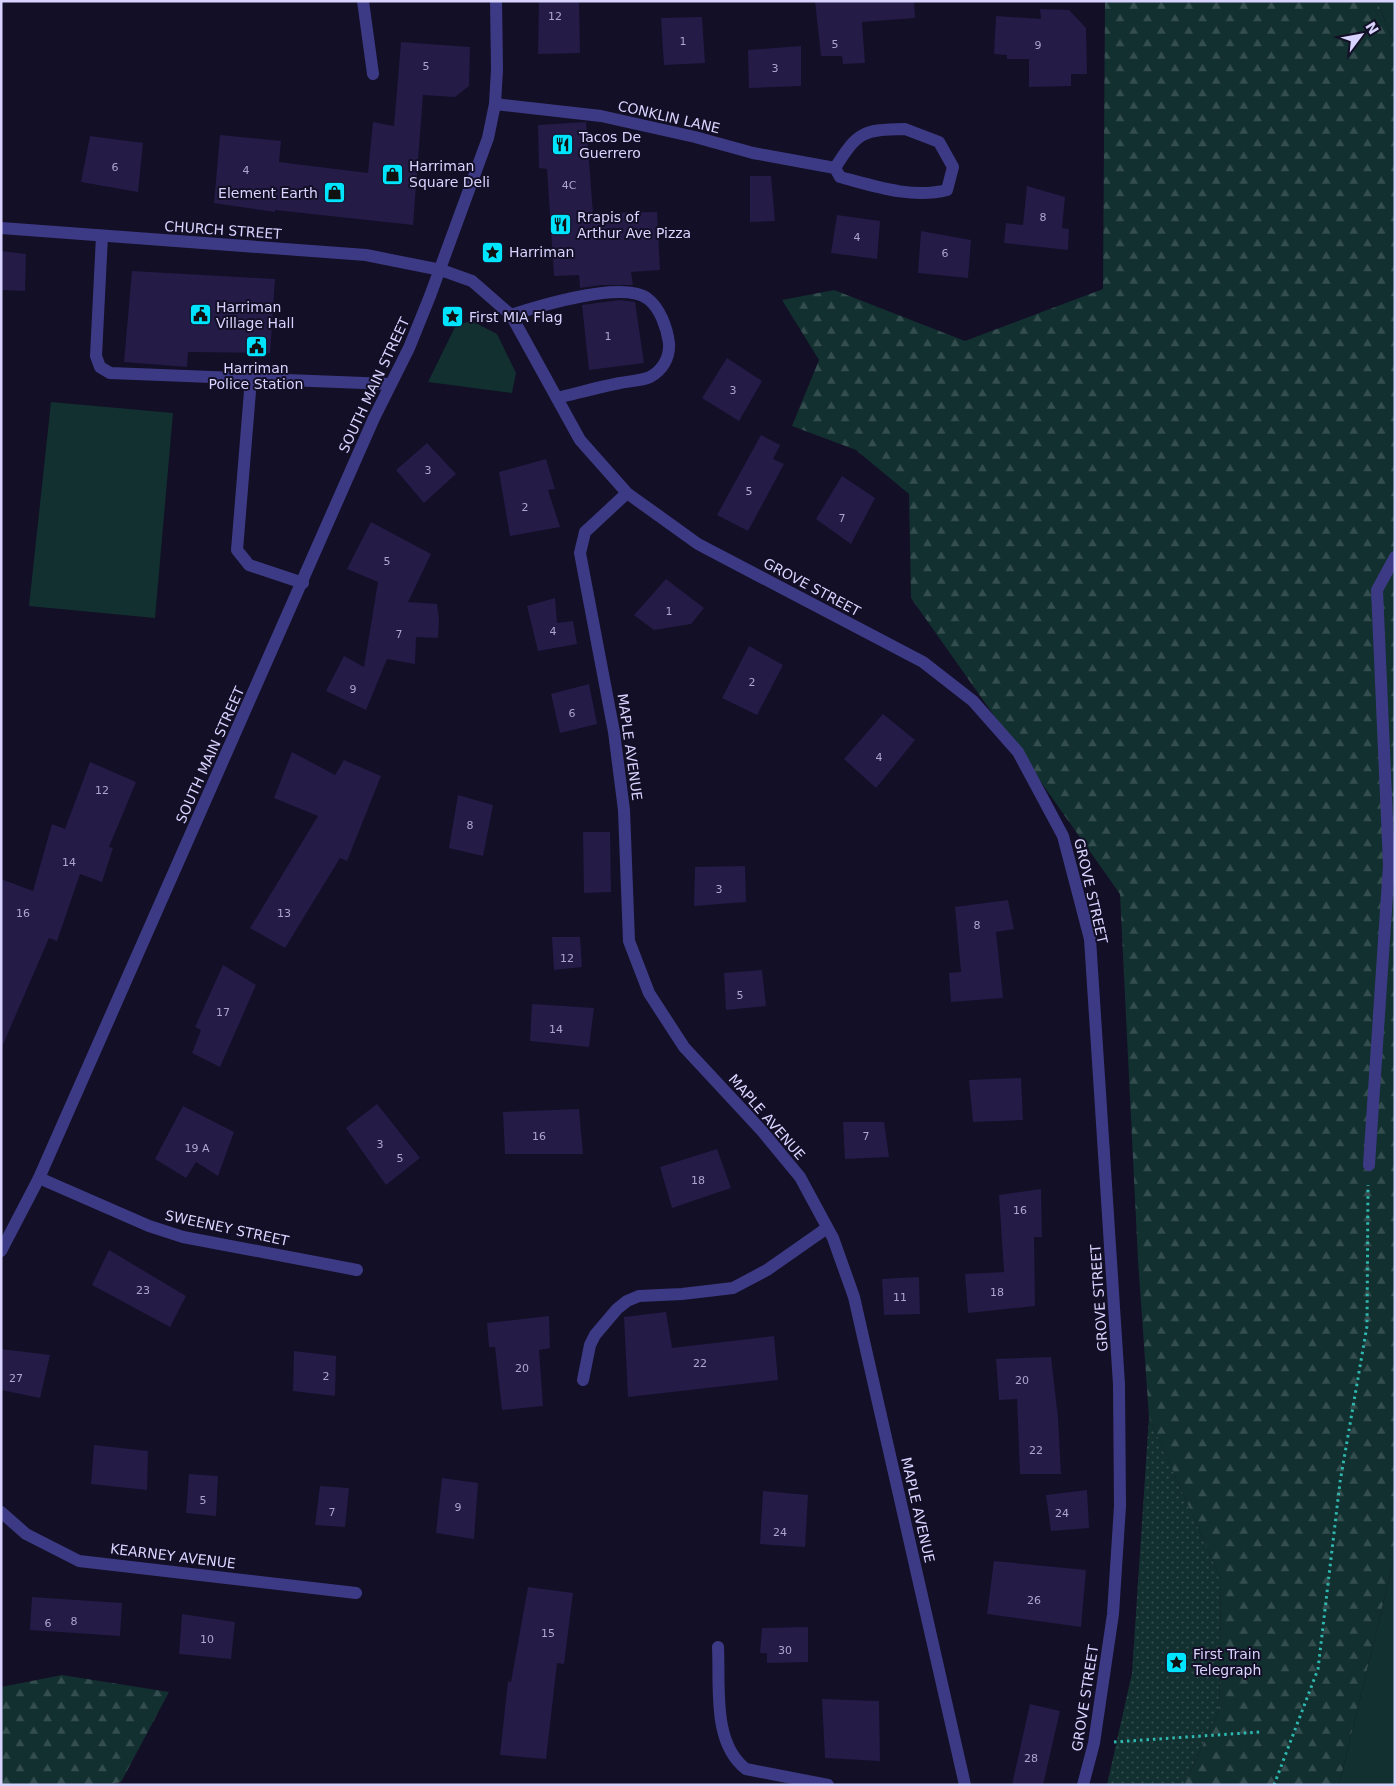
<svg xmlns="http://www.w3.org/2000/svg" width="1396" height="1786" font-family="'DejaVu Sans',sans-serif">
	<style>
		.grass { fill: url(#grass-dots) }
		.forest { fill: url(#forest-firs) }
		.park { fill: #12302f }
		.building { fill: #241b47 }
		.lines { fill: none; stroke-linecap: round; stroke-linejoin: round }
		.path { stroke: #2fb8b0; stroke-width: 3; stroke-dasharray: 2.5 4; stroke-linecap: butt }
		.service { stroke: #3d3a85; stroke-width: 12 }
		.minor { stroke: #3d3a85; stroke-width: 12 }
		.tertiary { stroke: #3d3a85; stroke-width: 12 }
		.labels { text-anchor: middle; dominant-baseline: central; stroke-width: 4; stroke-linejoin: round; paint-order: stroke }
		.number-label { font-size: 11px; fill: #aca6d1 }
		.street-label { font-size: 14px; fill: #d9d4ff; stroke: #130f26 }
		.poi-label { font-size: 14px; fill: #d9d4ff; stroke: #130f26; text-anchor: start }
	</style>
	<defs>
		<pattern id="grass-dots" width="8" height="8" patternUnits="userSpaceOnUse" patternTransform="scale(1.25)"><rect width="8" height="8" fill="#12302f"/><path d="M2 2h.1M6 6h.1" fill="none" stroke="#344d4e" stroke-width="1.8" stroke-linecap="round"/></pattern>
		<pattern id="forest-firs" width="22" height="20" patternUnits="userSpaceOnUse" patternTransform="scale(1.25)"><rect width="22" height="20" fill="#12302f"/><path d="M5 1l3.5 6h-7zM16 11l3.5 6h-7z" fill="#344d4e"/></pattern>
	</defs>
	<rect width="100%" height="100%" fill="#130f26"/>
	<path class="grass" d="M 1149,1417 L 1221,1579 L 1219,1710 L 1184,1785 L 1107,1785 L 1132,1673 Z"/>
	<path class="forest" d="M 1105,1 L 1377,1 L 1395,45 L 1395,1555 L 1339,1785 L 1184,1785 L 1219,1710 L 1221,1579 L 1149,1417 L 1138,1260 L 1120,894 L 911,598 L 909,494 L 856,450 L 792,426 L 819,360 L 782,300 L 834,290 L 965,341 L 1103,289 Z
		M 62,1675 L 169,1692 L 121,1782 L 106,1785 L 1,1785 L 1,1687 Z"/>
	<path class="park" d="M 1377,1 L 1395,1 L 1395,45 Z
		M 472,321 L 497,334 L 516,373 L 512,393 L 428,382 L 456,325 Z
		M 51,402 L 173,413 L 155,618 L 29,606 Z
		M 1395,1555 L 1395,1785 L 1339,1785 Z"/>
	<path class="building" d="M 539,1 L 579,1 L 580,53 L 538,54 Z
		M 815,1 L 914,1 L 915,18 L 862,22 L 865,63 L 843,64 L 842,56 L 821,56 Z
		M 1040,9 L 1069,10 L 1086,28 L 1087,74 L 1071,74 L 1071,86 L 1029,87 L 1029,59 L 1007,59 L 1007,55 L 994,54 L 996,16 L 1041,19 Z
		M 702,17 L 705,63 L 664,65 L 661,18 Z
		M 401,42 L 470,47 L 469,86 L 455,97 L 423,95 L 413,225 L 275,210 L 275,212 L 214,203 L 220,135 L 281,141 L 279,162 L 368,173 L 373,122 L 394,126 Z
		M 801,46 L 801,86 L 749,88 L 748,50 Z
		M 586,122 L 593,213 L 657,212 L 660,270 L 631,272 L 633,285 L 601,285 L 580,288 L 579,275 L 554,276 L 547,169 L 539,168 L 538,125 Z
		M 90,136 L 143,143 L 138,192 L 81,182 Z
		M 750,176 L 771,176 L 775,221 L 750,222 Z
		M 1027,186 L 1065,197 L 1062,228 L 1069,229 L 1068,250 L 1004,243 L 1006,223 L 1023,225 Z
		M 837,215 L 880,221 L 877,259 L 831,253 Z
		M 921,231 L 971,240 L 968,278 L 918,273 Z
		M 1,251 L 26,254 L 25,291 L 1,290 Z
		M 132,271 L 275,279 L 270,353 L 188,352 L 187,367 L 124,362 Z
		M 620,300 L 635,302 L 644,363 L 589,370 L 582,305 Z
		M 727,358 L 762,381 L 739,421 L 702,398 Z
		M 761,435 L 780,445 L 773,459 L 784,464 L 748,531 L 717,515 Z
		M 427,443 L 456,474 L 424,503 L 396,470 Z
		M 546,459 L 555,489 L 548,490 L 560,527 L 510,536 L 499,472 Z
		M 842,476 L 875,498 L 851,544 L 816,519 Z
		M 371,522 L 431,554 L 408,602 L 437,604 L 439,619 L 438,638 L 416,637 L 415,664 L 387,659 L 366,710 L 326,691 L 344,656 L 364,667 L 378,582 L 347,569 Z
		M 666,579 L 704,608 L 691,624 L 654,630 L 634,615 Z
		M 555,598 L 557,623 L 573,621 L 577,644 L 538,651 L 527,606 Z
		M 749,646 L 783,665 L 757,715 L 722,698 Z
		M 589,684 L 597,724 L 560,733 L 551,694 Z
		M 883,714 L 915,740 L 876,788 L 844,759 Z
		M 292,752 L 335,775 L 344,760 L 381,776 L 347,861 L 340,858 L 285,948 L 250,928 L 318,816 L 274,798 Z
		M 90,762 L 136,782 L 109,847 L 113,848 L 102,882 L 80,874 L 57,941 L 49,938 L 1,1049 L 1,879 L 33,891 L 52,824 L 65,829 Z
		M 458,795 L 493,805 L 483,856 L 449,848 Z
		M 583,832 L 610,832 L 611,892 L 584,893 Z
		M 745,866 L 746,902 L 694,906 L 695,867 Z
		M 1008,900 L 1014,929 L 996,932 L 1003,998 L 951,1002 L 949,973 L 961,972 L 955,907 Z
		M 552,937 L 580,937 L 582,967 L 554,970 Z
		M 223,965 L 256,985 L 220,1067 L 192,1053 L 201,1030 L 195,1027 Z
		M 762,970 L 766,1006 L 726,1010 L 724,973 Z
		M 532,1004 L 594,1008 L 589,1047 L 530,1041 Z
		M 1021,1078 L 1023,1120 L 973,1122 L 969,1080 Z
		M 377,1104 L 420,1158 L 386,1185 L 346,1128 Z
		M 183,1106 L 234,1132 L 218,1176 L 196,1162 L 186,1178 L 155,1159 Z
		M 579,1109 L 583,1154 L 505,1154 L 503,1112 Z
		M 843,1122 L 884,1122 L 889,1157 L 845,1159 Z
		M 717,1149 L 731,1188 L 672,1208 L 660,1167 Z
		M 1041,1189 L 1042,1237 L 1034,1237 L 1035,1306 L 968,1313 L 965,1274 L 1004,1272 L 999,1195 Z
		M 109,1250 L 186,1296 L 170,1327 L 92,1285 Z
		M 919,1277 L 920,1314 L 884,1315 L 882,1279 Z
		M 666,1312 L 672,1348 L 774,1336 L 778,1380 L 628,1397 L 624,1317 Z
		M 549,1316 L 550,1348 L 539,1350 L 543,1406 L 502,1410 L 495,1347 L 489,1347 L 487,1323 Z
		M 1,1349 L 50,1355 L 40,1398 L 1,1390 Z
		M 294,1351 L 336,1356 L 335,1396 L 293,1391 Z
		M 1051,1357 L 1058,1418 L 1061,1474 L 1020,1474 L 1017,1399 L 999,1400 L 996,1359 Z
		M 94,1445 L 148,1451 L 147,1490 L 91,1484 Z
		M 189,1474 L 218,1476 L 216,1516 L 186,1513 Z
		M 442,1478 L 478,1483 L 474,1539 L 436,1533 Z
		M 320,1486 L 349,1488 L 345,1527 L 315,1525 Z
		M 1087,1490 L 1089,1528 L 1051,1531 L 1046,1495 Z
		M 763,1491 L 808,1495 L 805,1547 L 760,1544 Z
		M 994,1561 L 1086,1570 L 1081,1627 L 987,1614 Z
		M 528,1587 L 573,1593 L 564,1664 L 557,1663 L 546,1759 L 500,1755 L 508,1681 L 511,1682 Z
		M 32,1597 L 122,1603 L 120,1636 L 30,1630 Z
		M 182,1614 L 235,1622 L 231,1659 L 179,1654 Z
		M 808,1627 L 808,1662 L 767,1663 L 767,1653 L 760,1653 L 762,1628 Z
		M 822,1699 L 879,1701 L 880,1761 L 825,1758 Z
		M 1030,1704 L 1060,1711 L 1043,1785 L 1012,1785 Z"/>
	<g class="lines">
		<path class="path" d="M 1114,1742 L 1260,1732
			M 1274,1785 L 1318,1669 L 1340,1482 L 1367,1326 L 1368,1185"/>
		<path class="service" d="M 363,1 L 373,74
			M 102,236 L 96,356 L 100,367 L 110,373 L 390,384
			M 511,315 C 539,306 624,280 648,299 C 660,308 667,328 669,343 C 670,357 663,370 650,377 C 641,381 629,381 620,383 C 599,387 578,393 557,398
			M 251,379 L 237,550 L 249,565 L 303,583
			M 1369,1165 L 1389,865 L 1377,590 L 1395,557
			M 583,1380 L 590,1345 L 595,1335 L 617,1309 L 627,1301 L 639,1296 L 682,1294 L 733,1288 L 767,1270 L 827,1228
			M 718,1647 C 720,1686 712,1743 746,1769 L 828,1785"/>
		<path class="minor" d="M 495,104 L 601,116 L 695,137 L 753,153 L 835,168
			M 905,129 L 939,142 L 953,167 L 947,190 C 912,199 874,186 840,177 L 835,168 C 858,131 863,130 905,129 Z
			M 441,270 L 472,281 L 511,315 L 580,440 L 627,493 L 698,544 L 923,662 L 973,701 L 1018,752 L 1063,836 L 1090,939 L 1119,1384 L 1120,1506 L 1113,1614 L 1094,1743 L 1083,1785
			M 627,493 L 585,532 L 580,553 L 614,732 L 624,810 L 629,941 L 649,993 L 684,1047 L 762,1131 L 800,1177 L 833,1238 L 854,1297 L 965,1785
			M 39,1178 L 149,1226 L 183,1237 L 357,1270
			M 1,1512 L 26,1534 L 79,1561 L 356,1593"/>
		<path class="tertiary" d="M 1,228 L 366,255 L 441,270
			M 1,1251 L 39,1178 L 374,418 L 409,348 L 430,296 L 488,138 L 495,104 L 497,69 L 496,1"/>
	</g>
	<defs>
		<symbol id="restaurant-square" viewBox="-11 -11 22 22"><rect x="-9" y="-9" width="18" height="18" rx="4" fill="#00e5ff" stroke="#130f26"/><path d="M-5-6h1v4h1v-4h1v4h1v-4h1v5L-1.5 .5V6h-2V.5L-5-1ZM5-6V6H3V1.5H1.5Q1.5-4 5-6Z" fill="#111"/></symbol>
		<symbol id="shop-square" viewBox="-11 -11 22 22"><rect x="-9" y="-9" width="18" height="18" rx="4" fill="#00e5ff" stroke="#130f26"/><path d="M-5-2.5h2.3a2.7 3.5 0 0 1 5.4 0H5L5.5 6h-11ZM-1.5-2.5h3a1.5 2.3 0 0 0-3 0Z" fill="#111"/></symbol>
		<symbol id="sight-square" viewBox="-11 -11 22 22"><rect x="-9" y="-9" width="18" height="18" rx="4" fill="#00e5ff" stroke="#130f26"/><path d="M0-6L1.8-2.2L6-1.7L2.9 1.2L3.7 5.4L0 3.3L-3.7 5.4L-2.9 1.2L-6-1.7L-1.8-2.2Z" fill="#111"/></symbol>
		<symbol id="civic-square" viewBox="-11 -11 22 22"><rect x="-9" y="-9" width="18" height="18" rx="4" fill="#00e5ff" stroke="#130f26"/><path d="M-.6-6.5H3V-4.5H.6V-3L4-1V1h2V6H-6V1h2V-1L-.6-3ZM-1.2 2.5V6h2.4V2.5Z" fill="#111"/></symbol>
	</defs>
	<g fill-rule="evenodd">
		<use href="#restaurant-square" x="550" y="132" width="25" height="25"/>
		<use href="#shop-square" x="380" y="162" width="25" height="25"/>
		<use href="#shop-square" x="322" y="180" width="25" height="25"/>
		<use href="#restaurant-square" x="548" y="212" width="25" height="25"/>
		<use href="#sight-square" x="480" y="240" width="25" height="25"/>
		<use href="#civic-square" x="188" y="302" width="25" height="25"/>
		<use href="#sight-square" x="440" y="304" width="25" height="25"/>
		<use href="#civic-square" x="244" y="334" width="25" height="25"/>
		<use href="#sight-square" x="1164" y="1650" width="25" height="25"/>
	</g>
	<g class="labels">
		<g class="number-label">
			<text x="555" y="16">12</text>
			<text x="683" y="41">1</text>
			<text x="835" y="44">5</text>
			<text x="1038" y="45">9</text>
			<text x="426" y="66">5</text>
			<text x="775" y="68">3</text>
			<text x="115" y="167">6</text>
			<text x="246" y="170">4</text>
			<text x="569" y="185">4C</text>
			<text x="1043" y="217">8</text>
			<text x="857" y="237">4</text>
			<text x="945" y="253">6</text>
			<text x="608" y="336">1</text>
			<text x="733" y="390">3</text>
			<text x="428" y="470">3</text>
			<text x="749" y="491">5</text>
			<text x="525" y="507">2</text>
			<text x="842" y="518">7</text>
			<text x="387" y="561">5</text>
			<text x="669" y="611">1</text>
			<text x="553" y="631">4</text>
			<text x="399" y="634">7</text>
			<text x="752" y="682">2</text>
			<text x="353" y="689">9</text>
			<text x="572" y="713">6</text>
			<text x="879" y="757">4</text>
			<text x="102" y="790">12</text>
			<text x="470" y="825">8</text>
			<text x="69" y="862">14</text>
			<text x="719" y="889">3</text>
			<text x="23" y="913">16</text>
			<text x="284" y="913">13</text>
			<text x="977" y="925">8</text>
			<text x="567" y="958">12</text>
			<text x="740" y="995">5</text>
			<text x="223" y="1012">17</text>
			<text x="556" y="1029">14</text>
			<text x="539" y="1136">16</text>
			<text x="866" y="1136">7</text>
			<text x="380" y="1144">3</text>
			<text x="197" y="1148">19 A</text>
			<text x="400" y="1158">5</text>
			<text x="698" y="1180">18</text>
			<text x="1020" y="1210">16</text>
			<text x="143" y="1290">23</text>
			<text x="997" y="1292">18</text>
			<text x="900" y="1297">11</text>
			<text x="700" y="1363">22</text>
			<text x="522" y="1368">20</text>
			<text x="326" y="1376">2</text>
			<text x="16" y="1378">27</text>
			<text x="1022" y="1380">20</text>
			<text x="1036" y="1450">22</text>
			<text x="203" y="1500">5</text>
			<text x="458" y="1507">9</text>
			<text x="332" y="1512">7</text>
			<text x="1062" y="1513">24</text>
			<text x="780" y="1532">24</text>
			<text x="1034" y="1600">26</text>
			<text x="74" y="1621">8</text>
			<text x="48" y="1623">6</text>
			<text x="548" y="1633">15</text>
			<text x="207" y="1639">10</text>
			<text x="785" y="1650">30</text>
			<text x="1031" y="1758">28</text>
		</g>
		<g class="street-label">
			<text transform="translate(669 117) rotate(13)">CONKLIN LANE</text>
			<text transform="translate(223 230) rotate(4)">CHURCH STREET</text>
			<text transform="translate(374 385) rotate(-65)">SOUTH MAIN STREET</text>
			<text transform="translate(812 587) rotate(28)">GROVE STREET</text>
			<text transform="translate(630 747) rotate(82)">MAPLE AVENUE</text>
			<text transform="translate(210 755) rotate(-66)">SOUTH MAIN STREET</text>
			<text transform="translate(1091 891) rotate(77)">GROVE STREET</text>
			<text transform="translate(767 1117) rotate(49)">MAPLE AVENUE</text>
			<text transform="translate(227 1228) rotate(12)">SWEENEY STREET</text>
			<text transform="translate(1099 1298) rotate(-94)">GROVE STREET</text>
			<text transform="translate(918 1510) rotate(77)">MAPLE AVENUE</text>
			<text transform="translate(173 1556) rotate(7)">KEARNEY AVENUE</text>
			<text transform="translate(1085 1698) rotate(-81)">GROVE STREET</text>
		</g>
		<g class="poi-label">
			<text x="579" y="137">Tacos De<tspan x="579" dy="16">Guerrero</tspan></text>
			<text x="409" y="166">Harriman<tspan x="409" dy="16">Square Deli</tspan></text>
			<text x="318" y="193" text-anchor="end">Element Earth</text>
			<text x="577" y="217">Rrapis of<tspan x="577" dy="16">Arthur Ave Pizza</tspan></text>
			<text x="509" y="252">Harriman</text>
			<text x="216" y="307">Harriman<tspan x="216" dy="16">Village Hall</tspan></text>
			<text x="469" y="317">First MIA Flag</text>
			<text x="256" y="368" text-anchor="middle">Harriman<tspan x="256" dy="16">Police Station</tspan></text>
			<text x="1193" y="1654">First Train<tspan x="1193" dy="16">Telegraph</tspan></text>
		</g>
	</g>
	<rect width="1396" height="1786" fill="none" stroke="#d9d4ff" stroke-width="5"/>
	<g transform="translate(1361 35) rotate(58)" stroke="#130f26" stroke-width="4" paint-order="stroke">
	<path d="M0-4L9 19L0 12L-9 19Z" fill="#d9d4ff"/>
	<text y="-8" font-size="14" font-weight="bold" text-anchor="middle" fill="#d9d4ff">N</text>
	</g>
</svg>
